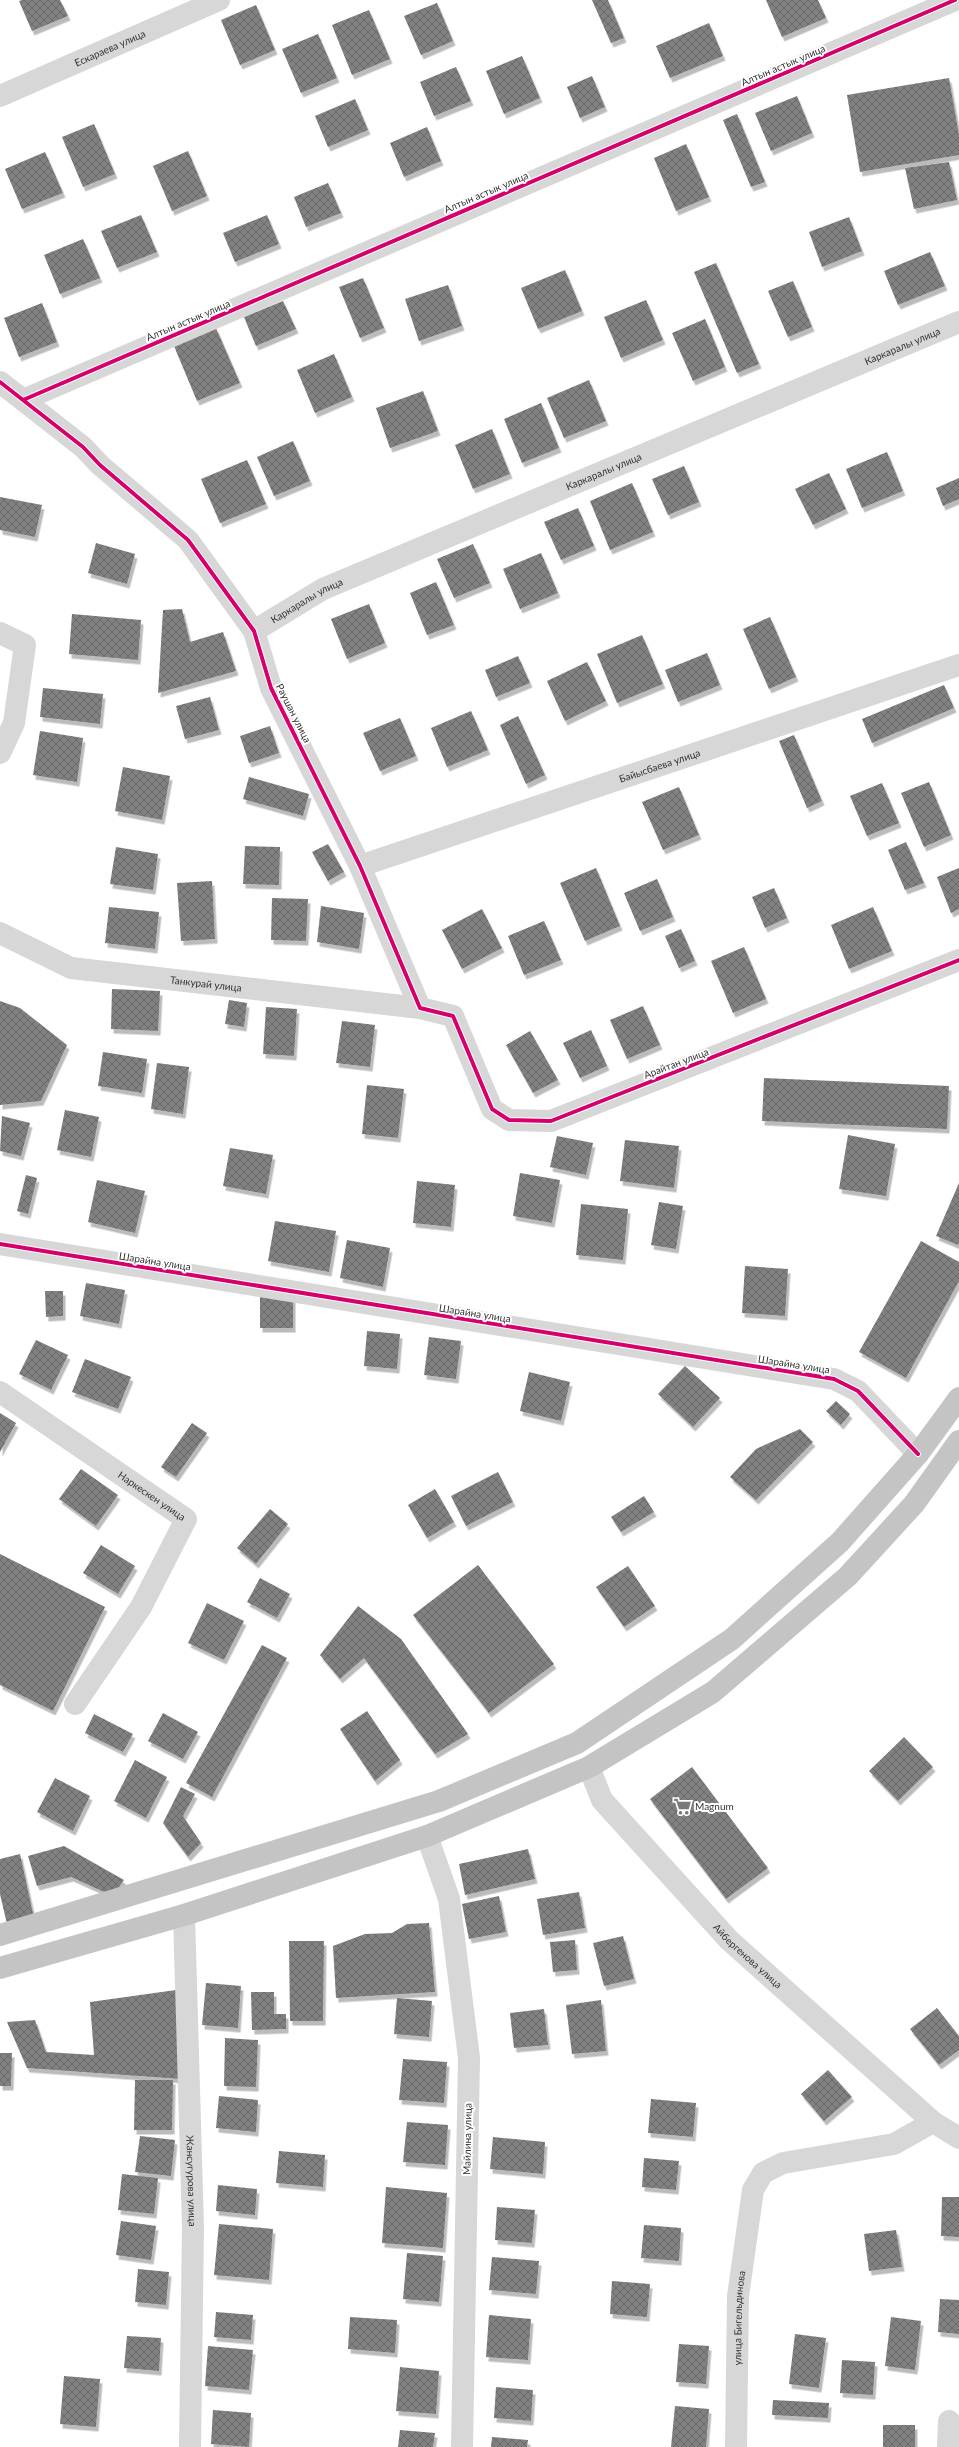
<svg xmlns="http://www.w3.org/2000/svg" width="959" height="2447" font-family="Lato,sans-serif">
	<style>
		.building { fill: url(#building-cross-hatch); filter: url(#shadow) }
		.lines { fill: none; stroke-linecap: round; stroke-linejoin: round }
		.street { stroke: #d7d7d7; stroke-width: 22 }
		.highway { stroke: #c4c4c4; stroke-width: 22 }
		.cycleway-casing { stroke: #fff; stroke-width: 6 }
		.cycleway { stroke: #d6006c; stroke-width: 4 }
		.labels { text-anchor: middle; dominant-baseline: central; stroke-width: 4; stroke-linejoin: round; paint-order: stroke }
		.street-label { font-size: 10px; fill: #333; stroke: #fff }
		.poi-label { font-size: 10px; fill: #333; stroke: #fff; text-anchor: start }
	</style>
	<defs>
		<pattern id="building-cross-hatch" width="8" height="8" patternUnits="userSpaceOnUse"><rect width="8" height="8" fill="#818181"/><path d="M0 0l8 8M0 8l8-8" fill="none" stroke="#6a6a6a"/></pattern>
		<filter id="shadow"><feDropShadow dx="2.5" dy="4.5" stdDeviation="0" flood-color="#0004"/></filter>
	</defs>
	<rect width="100%" height="100%" fill="#fff"/>
	<path class="building" d="M 22,0 L 60,0 L 68,16 L 32,31 L 19,1 Z
		M 592,0 L 608,0 L 624,38 L 611,43 Z
		M 766,0 L 818,0 L 826,18 L 782,37 Z
		M 437,3 L 453,41 L 421,55 L 404,16 Z
		M 256,5 L 275,50 L 240,65 L 221,20 Z
		M 369,10 L 390,59 L 352,75 L 332,25 Z
		M 709,23 L 723,56 L 670,78 L 656,46 Z
		M 318,34 L 337,78 L 301,93 L 282,49 Z
		M 522,56 L 540,98 L 504,114 L 486,71 Z
		M 456,67 L 471,101 L 434,116 L 420,82 Z
		M 592,76 L 605,107 L 580,118 L 567,87 Z
		M 949,78 L 959,135 L 959,155 L 860,172 L 847,95 Z
		M 797,96 L 812,133 L 771,151 L 755,113 Z
		M 355,99 L 368,130 L 328,147 L 315,116 Z
		M 737,114 L 765,182 L 751,187 L 723,120 Z
		M 94,124 L 115,174 L 83,187 L 62,137 Z
		M 427,127 L 441,161 L 404,177 L 390,143 Z
		M 686,144 L 709,197 L 676,211 L 654,158 Z
		M 188,151 L 207,196 L 172,211 L 153,166 Z
		M 45,152 L 63,193 L 22,209 L 5,169 Z
		M 949,162 L 957,200 L 914,209 L 905,168 Z
		M 328,183 L 341,213 L 306,227 L 294,197 Z
		M 141,215 L 157,252 L 117,268 L 101,231 Z
		M 267,215 L 279,244 L 235,262 L 223,233 Z
		M 849,217 L 862,251 L 822,267 L 809,232 Z
		M 83,239 L 100,278 L 60,294 L 44,255 Z
		M 930,252 L 945,286 L 898,305 L 884,271 Z
		M 716,263 L 759,364 L 737,373 L 694,272 Z
		M 565,270 L 582,311 L 538,329 L 521,288 Z
		M 363,278 L 384,328 L 360,338 L 339,287 Z
		M 793,281 L 812,327 L 788,337 L 768,291 Z
		M 448,285 L 462,326 L 419,341 L 405,299 Z
		M 646,300 L 663,340 L 621,358 L 604,317 Z
		M 283,301 L 296,329 L 256,346 L 244,317 Z
		M 42,303 L 57,342 L 19,357 L 4,318 Z
		M 705,319 L 725,367 L 693,381 L 672,333 Z
		M 216,328 L 240,383 L 197,401 L 174,346 Z
		M 334,354 L 352,397 L 315,413 L 297,370 Z
		M 589,380 L 606,421 L 564,438 L 547,398 Z
		M 423,391 L 438,431 L 390,448 L 376,408 Z
		M 541,403 L 559,448 L 522,463 L 504,419 Z
		M 492,429 L 510,474 L 473,489 L 455,445 Z
		M 293,441 L 310,481 L 274,496 L 257,457 Z
		M 887,452 L 903,491 L 862,508 L 846,469 Z
		M 247,460 L 266,504 L 220,523 L 201,479 Z
		M 684,466 L 699,502 L 668,515 L 652,479 Z
		M 829,473 L 846,509 L 813,525 L 795,489 Z
		M 959,478 L 959,499 L 943,506 L 936,488 Z
		M 632,483 L 653,532 L 610,550 L 590,501 Z
		M 0,497 L 42,505 L 35,537 L 0,530 Z
		M 578,508 L 594,546 L 561,560 L 544,522 Z
		M 96,543 L 135,554 L 127,584 L 88,573 Z
		M 473,544 L 490,583 L 454,598 L 437,559 Z
		M 541,553 L 558,593 L 520,609 L 503,569 Z
		M 436,582 L 454,625 L 427,635 L 410,593 Z
		M 369,604 L 385,643 L 347,659 L 331,619 Z
		M 182,609 L 190,642 L 223,632 L 236,671 L 158,693 L 163,610 Z
		M 72,614 L 141,620 L 138,660 L 69,654 Z
		M 770,617 L 796,677 L 769,689 L 743,629 Z
		M 642,635 L 663,684 L 617,703 L 597,654 Z
		M 707,653 L 720,685 L 678,702 L 665,670 Z
		M 518,656 L 530,683 L 496,697 L 485,670 Z
		M 587,662 L 606,701 L 565,721 L 547,681 Z
		M 944,685 L 954,708 L 872,743 L 862,719 Z
		M 43,688 L 103,694 L 100,724 L 40,717 Z
		M 210,697 L 219,730 L 185,739 L 176,706 Z
		M 471,711 L 488,750 L 447,767 L 431,728 Z
		M 518,716 L 545,775 L 526,784 L 500,725 Z
		M 400,718 L 416,756 L 380,771 L 363,733 Z
		M 270,726 L 279,753 L 249,763 L 240,736 Z
		M 40,731 L 83,738 L 77,782 L 33,775 Z
		M 794,735 L 822,801 L 807,808 L 779,741 Z
		M 123,767 L 170,776 L 162,820 L 115,811 Z
		M 249,777 L 309,794 L 303,816 L 243,799 Z
		M 929,782 L 951,835 L 924,847 L 901,793 Z
		M 882,783 L 899,823 L 867,836 L 850,796 Z
		M 679,787 L 699,835 L 663,850 L 642,802 Z
		M 906,842 L 924,883 L 905,890 L 888,850 Z
		M 328,844 L 344,872 L 328,881 L 312,852 Z
		M 245,846 L 280,847 L 279,885 L 243,884 Z
		M 116,847 L 158,854 L 153,890 L 110,884 Z
		M 596,868 L 620,926 L 585,941 L 560,883 Z
		M 959,868 L 959,909 L 951,913 L 937,877 Z
		M 657,879 L 673,917 L 640,931 L 624,893 Z
		M 212,881 L 215,939 L 181,941 L 177,883 Z
		M 774,888 L 787,918 L 765,928 L 752,897 Z
		M 272,898 L 308,899 L 306,941 L 271,940 Z
		M 321,906 L 364,913 L 359,949 L 317,942 Z
		M 109,907 L 159,912 L 155,949 L 105,943 Z
		M 873,907 L 892,951 L 849,969 L 831,925 Z
		M 482,909 L 502,948 L 462,969 L 442,930 Z
		M 544,921 L 561,960 L 524,975 L 508,936 Z
		M 681,929 L 695,961 L 679,968 L 665,936 Z
		M 744,947 L 766,999 L 733,1013 L 711,961 Z
		M 112,989 L 160,991 L 158,1031 L 111,1029 Z
		M 229,1000 L 247,1003 L 244,1027 L 225,1024 Z
		M 0,1001 L 20,1008 L 67,1045 L 41,1101 L 0,1105 Z
		M 643,1006 L 660,1045 L 627,1059 L 610,1020 Z
		M 266,1007 L 297,1009 L 294,1056 L 263,1054 Z
		M 342,1021 L 375,1025 L 370,1067 L 336,1063 Z
		M 591,1030 L 607,1066 L 580,1078 L 563,1043 Z
		M 530,1031 L 558,1080 L 533,1093 L 506,1045 Z
		M 103,1052 L 147,1059 L 142,1093 L 98,1086 Z
		M 157,1063 L 189,1067 L 183,1114 L 151,1109 Z
		M 764,1078 L 949,1086 L 947,1129 L 762,1121 Z
		M 367,1085 L 404,1089 L 398,1138 L 362,1134 Z
		M 65,1110 L 99,1117 L 91,1157 L 57,1150 Z
		M 2,1116 L 30,1123 L 21,1156 L 0,1151 Z
		M 848,1135 L 895,1144 L 886,1196 L 839,1189 Z
		M 557,1136 L 593,1143 L 586,1175 L 550,1167 Z
		M 625,1140 L 679,1146 L 674,1188 L 620,1181 Z
		M 230,1148 L 273,1155 L 266,1194 L 223,1186 Z
		M 520,1173 L 560,1180 L 552,1223 L 513,1216 Z
		M 26,1175 L 37,1178 L 28,1214 L 17,1211 Z
		M 97,1180 L 145,1191 L 135,1233 L 88,1222 Z
		M 417,1181 L 455,1185 L 451,1227 L 413,1223 Z
		M 959,1183 L 959,1242 L 958,1245 L 936,1236 Z
		M 659,1202 L 683,1206 L 676,1249 L 651,1245 Z
		M 581,1204 L 628,1209 L 623,1260 L 576,1255 Z
		M 275,1221 L 336,1231 L 329,1272 L 268,1261 Z
		M 347,1240 L 390,1248 L 383,1287 L 340,1278 Z
		M 921,1241 L 959,1262 L 959,1281 L 906,1378 L 859,1352 Z
		M 745,1266 L 788,1269 L 785,1316 L 742,1313 Z
		M 86,1283 L 125,1290 L 119,1324 L 80,1316 Z
		M 45,1291 L 63,1291 L 63,1316 L 46,1317 Z
		M 260,1294 L 293,1295 L 293,1328 L 260,1328 Z
		M 367,1331 L 400,1334 L 397,1369 L 364,1366 Z
		M 429,1337 L 461,1341 L 456,1379 L 424,1375 Z
		M 36,1340 L 68,1355 L 51,1390 L 19,1374 Z
		M 85,1359 L 131,1377 L 118,1409 L 72,1392 Z
		M 685,1366 L 720,1398 L 693,1427 L 658,1394 Z
		M 529,1372 L 570,1382 L 561,1421 L 520,1411 Z
		M 836,1401 L 850,1414 L 841,1425 L 826,1411 Z
		M 0,1413 L 16,1423 L 0,1452 Z
		M 192,1423 L 207,1433 L 176,1477 L 161,1467 Z
		M 800,1429 L 813,1442 L 756,1500 L 730,1477 L 756,1449 Z
		M 81,1469 L 118,1495 L 96,1526 L 59,1499 Z
		M 498,1472 L 513,1502 L 466,1526 L 451,1496 Z
		M 435,1489 L 454,1522 L 427,1538 L 408,1505 Z
		M 644,1496 L 654,1512 L 621,1532 L 611,1517 Z
		M 270,1509 L 288,1524 L 256,1564 L 237,1548 Z
		M 101,1545 L 135,1566 L 118,1594 L 83,1573 Z
		M 0,1554 L 105,1607 L 53,1711 L 0,1685 Z
		M 478,1565 L 554,1664 L 489,1713 L 413,1615 Z
		M 628,1566 L 655,1606 L 624,1627 L 596,1587 Z
		M 260,1578 L 290,1594 L 277,1618 L 247,1602 Z
		M 207,1603 L 244,1621 L 224,1660 L 188,1643 Z
		M 358,1606 L 401,1639 L 468,1734 L 435,1754 L 364,1658 L 340,1679 L 320,1655 Z
		M 262,1645 L 287,1658 L 212,1797 L 186,1783 Z
		M 367,1711 L 400,1760 L 375,1781 L 340,1729 Z
		M 163,1713 L 198,1732 L 183,1759 L 148,1741 Z
		M 94,1714 L 133,1734 L 123,1752 L 85,1733 Z
		M 904,1737 L 933,1767 L 898,1801 L 869,1771 Z
		M 135,1760 L 167,1777 L 146,1818 L 114,1801 Z
		M 692,1767 L 768,1868 L 726,1899 L 650,1799 Z
		M 55,1778 L 90,1796 L 73,1831 L 37,1812 Z
		M 181,1787 L 195,1794 L 183,1816 L 201,1843 L 188,1857 L 163,1823 Z
		M 64,1846 L 124,1880 L 113,1896 L 71,1877 L 37,1886 L 28,1856 Z
		M 528,1849 L 535,1879 L 465,1895 L 459,1864 Z
		M 20,1854 L 36,1927 L 10,1937 L 0,1894 L 0,1859 Z
		M 579,1892 L 585,1928 L 543,1935 L 537,1899 Z
		M 499,1896 L 506,1932 L 469,1939 L 462,1904 Z
		M 429,1923 L 435,1992 L 336,1998 L 333,1946 L 365,1934 L 392,1933 L 407,1924 Z
		M 623,1936 L 634,1979 L 604,1986 L 593,1943 Z
		M 575,1940 L 577,1970 L 553,1972 L 550,1942 Z
		M 289,1941 L 324,1941 L 323,2021 L 290,2021 Z
		M 206,1983 L 241,1986 L 238,2028 L 202,2025 Z
		M 176,1990 L 181,2079 L 27,2068 L 7,2022 L 35,2020 L 46,2052 L 94,2055 L 90,2002 Z
		M 251,1992 L 274,1992 L 274,2014 L 286,2014 L 286,2029 L 252,2030 Z
		M 397,1998 L 432,2001 L 429,2037 L 394,2034 Z
		M 601,2000 L 606,2051 L 572,2054 L 566,2005 Z
		M 937,2008 L 959,2036 L 959,2050 L 939,2065 L 910,2029 Z
		M 544,2009 L 548,2045 L 514,2048 L 510,2013 Z
		M 225,2038 L 258,2040 L 256,2087 L 224,2086 Z
		M 0,2053 L 12,2053 L 11,2086 L 0,2086 Z
		M 403,2059 L 447,2062 L 444,2103 L 399,2100 Z
		M 828,2070 L 852,2097 L 824,2121 L 801,2094 Z
		M 135,2080 L 173,2080 L 172,2130 L 134,2130 Z
		M 219,2096 L 258,2100 L 256,2132 L 216,2128 Z
		M 651,2099 L 696,2103 L 693,2137 L 648,2133 Z
		M 407,2122 L 448,2125 L 445,2165 L 403,2162 Z
		M 140,2136 L 175,2140 L 171,2176 L 135,2172 Z
		M 493,2137 L 545,2142 L 543,2174 L 490,2169 Z
		M 279,2151 L 325,2155 L 323,2187 L 276,2183 Z
		M 644,2158 L 679,2161 L 676,2190 L 642,2187 Z
		M 122,2174 L 158,2178 L 154,2214 L 118,2210 Z
		M 218,2185 L 257,2189 L 255,2215 L 216,2211 Z
		M 386,2187 L 447,2193 L 443,2248 L 382,2243 Z
		M 942,2197 L 959,2197 L 959,2237 L 941,2236 Z
		M 497,2207 L 535,2210 L 532,2243 L 495,2240 Z
		M 121,2221 L 156,2226 L 151,2260 L 116,2255 Z
		M 219,2224 L 273,2229 L 269,2280 L 214,2275 Z
		M 644,2225 L 681,2228 L 679,2261 L 641,2258 Z
		M 896,2230 L 902,2267 L 869,2271 L 864,2234 Z
		M 407,2253 L 443,2256 L 439,2302 L 403,2299 Z
		M 492,2257 L 539,2261 L 536,2294 L 489,2290 Z
		M 138,2269 L 169,2272 L 166,2305 L 135,2302 Z
		M 612,2281 L 650,2284 L 647,2317 L 610,2314 Z
		M 940,2299 L 959,2300 L 959,2334 L 938,2332 Z
		M 216,2312 L 253,2315 L 251,2340 L 214,2337 Z
		M 489,2315 L 531,2319 L 528,2360 L 486,2357 Z
		M 350,2317 L 397,2320 L 395,2353 L 348,2349 Z
		M 891,2317 L 921,2321 L 915,2370 L 885,2366 Z
		M 795,2334 L 826,2338 L 819,2388 L 789,2384 Z
		M 127,2336 L 161,2338 L 159,2371 L 124,2368 Z
		M 679,2344 L 709,2346 L 706,2384 L 676,2382 Z
		M 208,2346 L 253,2350 L 249,2390 L 205,2386 Z
		M 842,2360 L 875,2362 L 873,2395 L 840,2393 Z
		M 400,2367 L 439,2371 L 436,2414 L 396,2411 Z
		M 64,2376 L 100,2379 L 96,2427 L 60,2424 Z
		M 496,2387 L 533,2390 L 531,2421 L 494,2418 Z
		M 773,2400 L 829,2403 L 828,2418 L 772,2415 Z
		M 675,2406 L 709,2409 L 706,2447 L 671,2447 Z
		M 213,2410 L 251,2413 L 249,2447 L 211,2444 Z
		M 883,2425 L 915,2425 L 915,2447 L 883,2447 Z
		M 400,2430 L 435,2433 L 433,2447 L 398,2447 Z
		M 492,2437 L 528,2440 L 527,2447 L 491,2447 Z"/>
	<g class="lines">
		<g class="street">
			<path id="s1" d="M 0,96 L 219,0"/>
			<path d="M 0,382 L 83,447 L 100,465 L 188,540 L 254,631 L 271,688 L 360,866 L 420,1008 L 453,1016 L 492,1109 L 509,1120 L 551,1121 L 959,960"/>
			<path d="M 23,400 L 955,0"/>
			<path id="s2" d="M 254,631 L 323,589 L 959,322"/>
			<path d="M 0,633 L 25,645 L 14,723 L 0,753"/>
			<path id="s3" d="M 360,866 L 959,665"/>
			<path id="s4" d="M 0,933 L 71,968 L 420,1008"/>
			<path d="M 0,1244 L 834,1379 L 858,1391 L 918,1454"/>
			<path id="s5" d="M 0,1392 L 186,1519 L 141,1607 L 75,1704"/>
			<path id="s6" d="M 589,1767 L 602,1800 L 729,1940 L 933,2122"/>
			<path d="M 427,1836 L 449,1899 L 469,2058 L 462,2447"/>
			<path id="s7" d="M 184,1915 L 193,2227 L 190,2447"/>
			<path id="s8" d="M 736,2447 L 738,2296 L 753,2190 L 763,2173 L 783,2163 L 894,2144 L 933,2122 L 959,2138"/>
			<path d="M 948,2447 L 949,2421"/>
		</g>
		<path class="highway" d="M 0,1935 L 439,1801 L 577,1743 L 732,1639 L 840,1542 L 918,1454 L 959,1398
			M 0,1968 L 184,1915 L 427,1836 L 589,1767 L 713,1692 L 848,1576 L 914,1504 L 959,1441"/>
		<defs>
			<path id="cycleway" d="M 0,382 L 83,447 L 100,465 L 188,540 L 254,631 L 271,688 L 360,866 L 420,1008 L 453,1016 L 492,1109 L 509,1120 L 551,1121 L 959,960
				M 23,400 L 955,0
				M 0,1244 L 834,1379 L 858,1391 L 918,1454"/>
		</defs>
		<use href="#cycleway" class="cycleway-casing"/>
		<use href="#cycleway" class="cycleway"/>
	</g>
	<defs>
		<symbol id="supermarket-bare" viewBox="-9 -9 18 18"><path d="M-6-5.5h2.5l.6 2H6L4.5 2H-2.5L-4.4-4H-6ZM-1.5 3.2a1.3 1.3 0 1 0 .1 0ZM3 3.2a1.3 1.3 0 1 0 .1 0Z" fill="#7a7a7a" stroke="#fff" stroke-width="2.5" paint-order="stroke"/></symbol>
	</defs>
	<g fill-rule="evenodd">
		<use href="#supermarket-bare" x="670" y="1794" width="25" height="25"/>
	</g>
	<g class="labels">
		<g class="street-label">
			<text stroke="none"><textPath href="#s1" startOffset="120">Ескараева улица</textPath></text>
			<text transform="translate(783 65) rotate(-23)">Алтын астык улица</text>
			<text transform="translate(486 192) rotate(-23)">Алтын астык улица</text>
			<text transform="translate(188 320) rotate(-23)">Алтын астык улица</text>
			<text stroke="none"><textPath href="#s2" startOffset="709">Каркаралы улица</textPath></text>
			<text stroke="none"><textPath href="#s2" startOffset="385">Каркаралы улица</textPath></text>
			<text stroke="none"><textPath href="#s2" startOffset="61">Каркаралы улица</textPath></text>
			<text transform="translate(294 713) rotate(63)">Раушан улица</text>
			<text stroke="none"><textPath href="#s3" startOffset="316">Байысбаева улица</textPath></text>
			<text stroke="none"><textPath href="#s4" startOffset="215">Танкурай улица</textPath></text>
			<text transform="translate(676 1063) rotate(-21)">Арайтан улица</text>
			<text transform="translate(155 1261) rotate(9)">Шарайна улица</text>
			<text transform="translate(475 1313) rotate(9)">Шарайна улица</text>
			<text transform="translate(794 1364) rotate(9)">Шарайна улица</text>
			<text stroke="none"><textPath href="#s5" startOffset="184">Наркескен улица</textPath></text>
			<text stroke="none"><textPath href="#s6" startOffset="249">Айбергенова улица</textPath></text>
			<text transform="translate(467 2139) rotate(-89)">Майлина улица</text>
			<text stroke="none"><textPath href="#s7" startOffset="266">Жансугурова улица</textPath></text>
			<text stroke="none"><textPath href="#s8" startOffset="129">улица Бигельдинова</textPath></text>
		</g>
		<g class="poi-label">
			<text x="695" y="1806">Magnum</text>
		</g>
	</g>
</svg>
